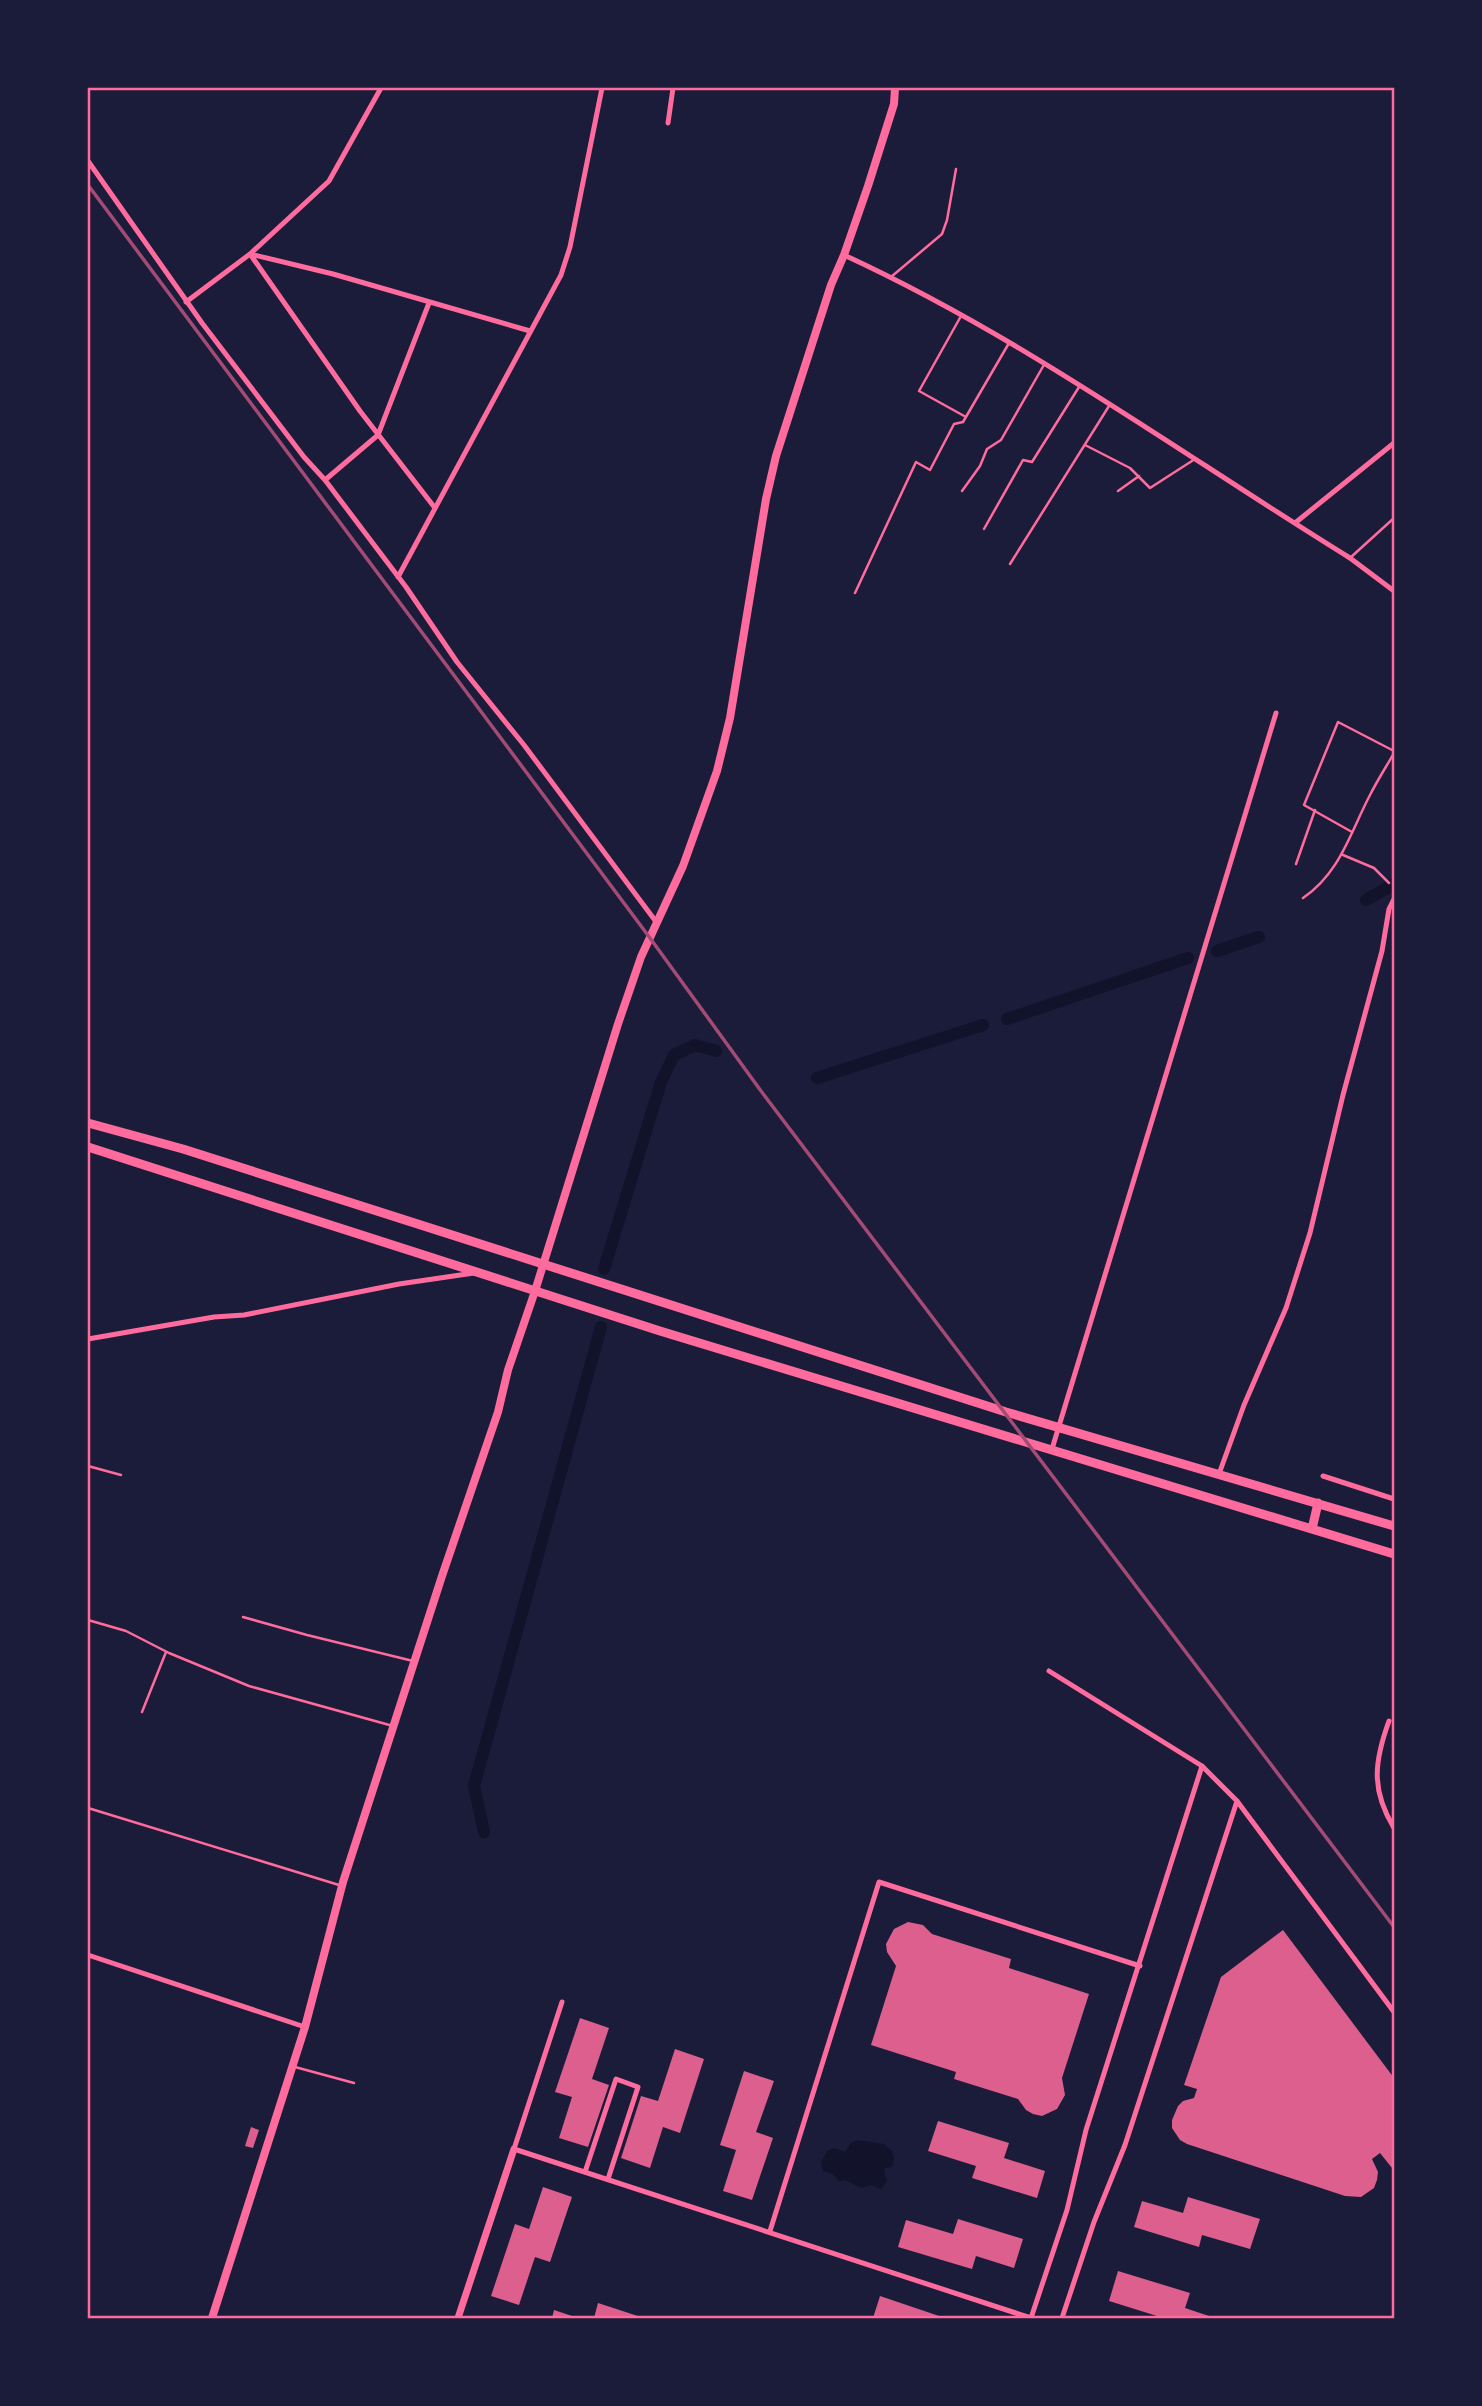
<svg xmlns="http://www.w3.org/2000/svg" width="1482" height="2406" font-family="'IBM Plex Serif',serif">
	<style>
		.water { fill: #12122b }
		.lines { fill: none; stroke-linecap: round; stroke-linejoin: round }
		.canal { stroke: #12122b; stroke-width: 12 }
		.building { fill: #dd5f8e }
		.service { stroke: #ff6b9d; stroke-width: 2.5 }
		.minor { stroke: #ff6b9d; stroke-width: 5 }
		.tertiary { stroke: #ff6b9d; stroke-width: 7 }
		.secondary { stroke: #ff6b9d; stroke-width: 8 }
		.primary { stroke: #ff6b9d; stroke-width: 9 }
		.rail { stroke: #a44b75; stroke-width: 3.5 }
		.neatline { fill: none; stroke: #ff6b9d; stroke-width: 2.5 }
	</style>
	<rect width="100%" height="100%" fill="#1b1b3a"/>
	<path class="water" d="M 857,2140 L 884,2144 L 892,2151 L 894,2159 L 892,2167 L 885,2168 L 884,2171 L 887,2181 L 881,2189 L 871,2185 L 861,2188 L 845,2180 L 839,2181 L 833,2174 L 823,2171 L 821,2162 L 827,2151 L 834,2148 L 845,2152 L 851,2143 Z"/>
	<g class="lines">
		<path class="canal" d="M 1366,900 L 1394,884
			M 1217,951 L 1259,937
			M 1007,1019 L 1188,958
			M 817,1078 L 983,1025
			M 604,1269 L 661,1082 L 674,1055 L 695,1045 L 716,1051
			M 484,1832 L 474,1786 L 601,1327"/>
	</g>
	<path class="building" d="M 908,1922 L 923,1925 L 932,1934 L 1011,1959 L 1009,1968 L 1089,1994 L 1062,2078 L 1065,2095 L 1057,2109 L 1042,2116 L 1033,2114 L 1026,2110 L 1018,2099 L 954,2079 L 956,2072 L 871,2045 L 896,1966 L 887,1952 L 886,1944 L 894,1929 Z
		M 1283,1930 L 1394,2078 L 1394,2166 L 1392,2168 L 1380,2153 L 1372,2159 L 1378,2172 L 1377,2180 L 1374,2188 L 1361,2197 L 1345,2196 L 1187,2144 L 1180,2140 L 1172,2128 L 1172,2120 L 1178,2106 L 1183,2101 L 1194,2098 L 1197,2089 L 1184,2085 L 1221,1977 Z
		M 580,2018 L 609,2028 L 592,2079 L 609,2085 L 588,2147 L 559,2138 L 572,2097 L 555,2092 Z
		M 675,2049 L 704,2059 L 680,2133 L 663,2127 L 650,2168 L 621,2158 L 641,2096 L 658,2101 Z
		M 744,2071 L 774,2081 L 756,2132 L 773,2138 L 752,2200 L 723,2191 L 736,2150 L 720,2145 Z
		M 938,2121 L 1009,2143 L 1004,2158 L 1045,2171 L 1037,2198 L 972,2178 L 976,2166 L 928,2151 Z
		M 251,2127 L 259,2130 L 253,2148 L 245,2146 Z
		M 543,2187 L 572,2197 L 550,2262 L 535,2257 L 519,2305 L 491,2296 L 515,2224 L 529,2229 Z
		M 1188,2197 L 1260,2219 L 1250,2249 L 1202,2235 L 1199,2247 L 1134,2227 L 1142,2201 L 1183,2213 Z
		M 958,2219 L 1023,2239 L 1014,2268 L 976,2256 L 972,2269 L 898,2247 L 906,2220 L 953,2234 Z
		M 1118,2271 L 1190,2293 L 1185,2308 L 1215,2318 L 1156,2318 L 1157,2316 L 1109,2301 Z
		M 880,2296 L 945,2318 L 873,2318 Z
		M 598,2303 L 644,2318 L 594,2318 Z
		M 554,2310 L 578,2318 L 552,2318 Z"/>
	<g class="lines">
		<path class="service" d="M 891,277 L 942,234 L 947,220 L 956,169
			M 961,316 L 919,391 L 966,417
			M 1085,445 L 1130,468 L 1150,488 L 1195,459
			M 962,491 L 980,466 L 987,449 L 1001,440 L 1045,363
			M 1118,491 L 1139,476
			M 984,529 L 1023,460 L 1032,462 L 1079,387
			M 1350,558 L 1394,518
			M 1010,564 L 1109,406
			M 855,593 L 916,462 L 930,470 L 954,424 L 963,422 L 1009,343
			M 1352,832 L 1304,805 L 1338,722 L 1394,751
			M 1343,855 L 1374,868 L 1389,883
			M 1296,864 L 1315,810
			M 1303,898 C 1340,873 1350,833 1370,795 C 1377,781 1386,767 1394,753
			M 88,1466 L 121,1475
			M 243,1617 L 307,1635 L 413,1661
			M 88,1620 L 126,1631 L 169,1653 L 249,1686 L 393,1726
			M 142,1712 L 166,1652
			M 88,1808 L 339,1885
			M 295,2067 L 354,2083"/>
		<path class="minor" d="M 668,123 L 673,88
			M 88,161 L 202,323 L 304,457 L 325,480 L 406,587 L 457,662 L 524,745 L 657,923
			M 250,254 L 360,411 L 435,508
			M 250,254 L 333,274 L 530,331
			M 844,255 C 1024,338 1183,455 1350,558 L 1394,591
			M 186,302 L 250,254 L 329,181 L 381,88
			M 325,480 L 378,435 L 429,303
			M 1295,523 L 1394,443
			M 398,577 L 561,275 L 570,247 L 602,88
			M 88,1339 L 214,1317 L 244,1315 L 399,1284 L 474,1273
			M 1052,1449 L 1276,713
			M 1219,1474 L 1244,1405 L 1286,1308 L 1310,1233 L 1343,1095 L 1382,951 L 1389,909 L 1394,899
			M 1323,1476 L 1394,1499
			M 1049,1671 L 1202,1766 L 1237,1801 L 1394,2012
			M 1389,1721 C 1374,1762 1371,1790 1394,1828
			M 88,1955 L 305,2027
			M 562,2002 L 514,2149 L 1031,2318
			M 585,2172 L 616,2079 L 638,2087 L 608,2179
			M 770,2231 L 879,1882 L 1140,1966
			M 1031,2318 L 1067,2210 L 1086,2130 L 1202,1766
			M 1062,2318 L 1094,2222 L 1125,2145 L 1237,1801"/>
		<path class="tertiary" d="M 458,2318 L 514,2149"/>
		<path class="secondary" d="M 212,2318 L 305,2027 L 343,1882 L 442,1576 L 498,1412 L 508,1370 L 535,1291 L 618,1024 L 641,957 L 683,866 L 717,771 L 730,718 L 766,499 L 776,456 L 831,285 L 844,255 L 868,186 L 894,104 L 895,88"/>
		<path class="primary" d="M 88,1123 L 183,1149 L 1006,1412 L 1394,1526
			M 88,1147 L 660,1331 L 1394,1554
			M 1312,1529 L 1318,1503"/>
		<path class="rail" d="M 88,185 L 650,938 L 761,1091 L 1394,1927"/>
	</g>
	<rect width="1482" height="2406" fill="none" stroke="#1b1b3a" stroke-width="178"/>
	<rect x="89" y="89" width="1304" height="2228" class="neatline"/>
</svg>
